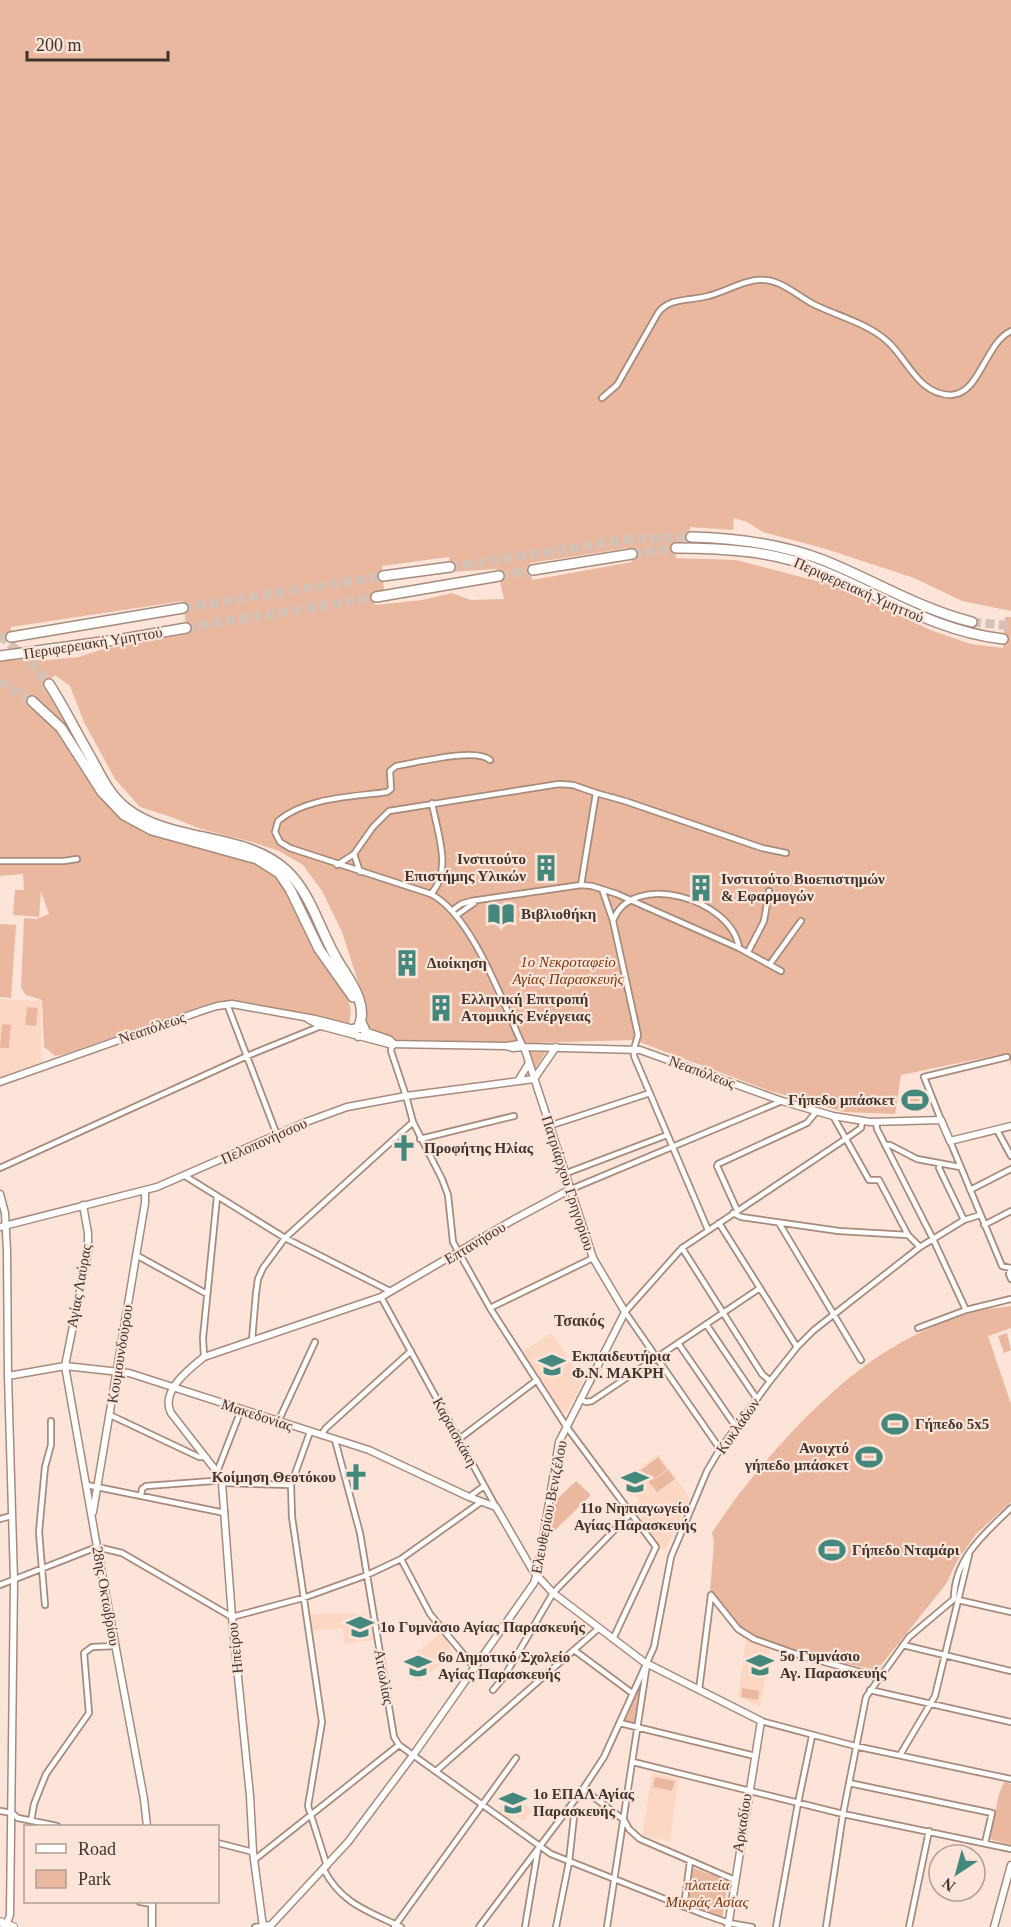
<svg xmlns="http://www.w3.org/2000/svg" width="1011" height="1927" font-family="Georgia,serif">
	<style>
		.built { fill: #fcd7c4 }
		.green { fill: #eab89e; fill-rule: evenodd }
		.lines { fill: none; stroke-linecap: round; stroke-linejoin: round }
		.motorway-tunnel { stroke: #d6c1b6; stroke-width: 9; stroke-dasharray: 9 4.5; stroke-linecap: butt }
		.minor-casing { stroke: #a68b7d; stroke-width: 8 }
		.tertiary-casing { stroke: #a68b7d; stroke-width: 9 }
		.primary-casing { stroke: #a68b7d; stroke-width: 10 }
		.motorway-casing { stroke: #a68b7d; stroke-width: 12 }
		.minor { stroke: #fff; stroke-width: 4.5 }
		.tertiary { stroke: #fff; stroke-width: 6 }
		.primary { stroke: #fff; stroke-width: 8 }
		.motorway { stroke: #fff; stroke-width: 9 }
		.labels { text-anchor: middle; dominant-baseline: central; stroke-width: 4.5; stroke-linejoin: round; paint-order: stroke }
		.street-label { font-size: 15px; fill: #40342f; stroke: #fce4d8 }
		.poi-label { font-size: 15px; font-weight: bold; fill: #40342f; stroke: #fce4d8; text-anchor: start }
		.park-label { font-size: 15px; font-style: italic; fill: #77370e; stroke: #fce4d8 }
		.neighbourhood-label { font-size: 16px; font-weight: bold; fill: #513a2e; stroke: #fce4d8 }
	</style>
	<rect width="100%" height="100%" fill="#fce4d8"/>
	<path class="built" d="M 0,999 L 41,1001 L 41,1064 L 0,1078 Z
		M 552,1333 L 583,1381 L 566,1413 L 562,1412 L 523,1351 Z
		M 658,1454 L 690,1498 L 666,1549 L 663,1550 L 640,1520 L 643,1516 L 634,1505 L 639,1501 L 625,1480 Z
		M 366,1613 L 369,1631 L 372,1631 L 373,1640 L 344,1644 L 343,1628 L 312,1631 L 308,1614 Z
		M 442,1632 L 451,1644 L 449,1647 L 454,1654 L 418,1682 L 403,1663 Z
		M 746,1638 L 771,1647 L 760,1707 L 738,1696 Z
		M 652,1773 L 679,1779 L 670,1841 L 642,1836 Z
		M 510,1795 L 532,1810 L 524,1821 L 514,1815 L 510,1821 L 498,1813 Z"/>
	<path class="green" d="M 0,0 L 1011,0 L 1011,611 L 962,601 L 914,578 L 826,549 L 763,532 L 747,522 L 734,518 L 733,530 L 690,527 L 689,541 L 674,543 L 676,558 L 736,560 L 836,586 L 933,631 L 971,644 L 1003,648 L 1005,617 L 1011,617 L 1011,1066 L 1007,1053 L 901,1075 L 895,1114 L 844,1112 L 767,1090 L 634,1040 L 530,1043 L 400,1040 L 390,1039 L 365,1029 L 363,997 L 342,932 L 322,891 L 303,865 L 279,851 L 252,842 L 201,829 L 171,817 L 140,807 L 115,779 L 84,722 L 70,686 L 55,675 L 43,687 L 52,695 L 73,733 L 71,735 L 55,717 L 36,698 L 32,696 L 27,705 L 56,727 L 108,805 L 116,812 L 250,860 L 274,876 L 284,889 L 317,955 L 347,997 L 351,1010 L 349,1026 L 238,1003 L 223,1002 L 207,1004 L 65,1054 L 55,1056 L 44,1047 L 42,1000 L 26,995 L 21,988 L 24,918 L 36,919 L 49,914 L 41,891 L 39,917 L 13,915 L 15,890 L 24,890 L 23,874 L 0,876 L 0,652 L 14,658 L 14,660 L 47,660 L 79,657 L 100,650 L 187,634 L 183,601 L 11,627 L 12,641 L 0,642 ZM 629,548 L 632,562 L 532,580 L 530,563 ZM 449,557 L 451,572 L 497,569 L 504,599 L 471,600 L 452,593 L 422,600 L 375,605 L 372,592 L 384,590 L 382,566 Z
		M 0,924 L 16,925 L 11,998 L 0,997 Z
		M 27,1007 L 38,1008 L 36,1026 L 25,1025 Z
		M 2,1024 L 11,1025 L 9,1048 L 0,1048 Z
		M 530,1052 L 546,1052 L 534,1070 L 529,1054 Z
		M 920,1090 L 926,1101 L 908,1110 L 903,1099 Z
		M 1011,1306 L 1011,1328 L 988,1336 L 1011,1404 L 1011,1502 L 976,1534 L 957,1561 L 946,1584 L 877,1670 C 838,1662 772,1652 740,1628 C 728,1619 719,1603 710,1592 L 714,1542 L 712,1533 C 734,1498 760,1467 788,1436 C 843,1378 892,1337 971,1313 C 983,1309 998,1308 1011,1306 Z
		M 1007,1333 L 1011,1350 L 1004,1353 L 998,1336 Z
		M 658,1457 L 667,1469 L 651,1482 L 668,1470 L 675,1479 L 657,1492 L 640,1471 Z
		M 576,1481 L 591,1495 L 549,1536 L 555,1501 Z
		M 639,1684 L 641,1684 L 636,1723 L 624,1720 Z
		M 742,1688 L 759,1691 L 758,1700 L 741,1697 Z
		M 655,1777 L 675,1781 L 672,1791 L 653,1787 Z
		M 1004,1782 L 1011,1784 L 1011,1845 L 989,1839 L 999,1794 Z
		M 691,1867 L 728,1881 L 722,1918 L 686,1906 Z"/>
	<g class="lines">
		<path class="motorway-tunnel" d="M 632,554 L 676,548
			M 450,567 L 630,539 L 691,537
			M 499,576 L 533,570
			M 183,608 L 383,576
			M 972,622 L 1011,626
			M 186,628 L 376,597
			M 0,635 L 35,667 L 49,684
			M 0,681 L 32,701"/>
		<defs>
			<path id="minor" d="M 602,398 L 617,385 L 658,313 C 669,297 691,301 708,296 C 726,292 746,278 765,280 C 782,281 798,296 813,304 C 837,316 867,323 887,341 C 907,358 918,395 951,395 C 980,394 985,343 1011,331
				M 490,760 C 476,747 415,763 396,766 L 390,771 L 391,789 L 387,792 C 353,797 306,797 278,821 L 275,832 L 280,842 L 290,848 L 431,894 C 473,916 503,1004 523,1046
				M 596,793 L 625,801 L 762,848 L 786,853
				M 354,854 L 360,872
				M 0,861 L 64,861 L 77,859
				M 337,865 L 354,854 L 373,827 L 389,811 L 559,784 L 573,785 L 596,793 L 581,885
				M 602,889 L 613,921 L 638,1035 L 634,1049 L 634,1056 L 708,1230
				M 431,894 C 453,870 437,832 432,803
				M 453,910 L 461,904 L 471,901 L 581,885 L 592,886 L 617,894 L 739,948 L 781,971
				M 457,915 L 474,903
				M 613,921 C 631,870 732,898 739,948
				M 748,952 L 764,921 L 769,891
				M 770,964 L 801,921
				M 227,1004 L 277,1135
				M 392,1044 L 391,1051 L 406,1096 L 413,1122 L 442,1179 L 448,1195 L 453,1242 L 490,1308 L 566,1426 L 656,1547 L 613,1639
				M 833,1116 L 869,1180 L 879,1180 L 908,1235 L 920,1247
				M 941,1120 L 924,1077 L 1007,1057
				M 876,1122 L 877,1129 L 933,1239 L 966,1310
				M 549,1126 L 650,1093
				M 997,1130 L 1011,1156
				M 420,1139 L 514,1116
				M 950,1141 L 1002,1266 L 1011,1268
				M 885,1145 L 890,1145 L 917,1159 L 960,1167
				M 940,1164 L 939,1168 L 964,1220
				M 0,1168 L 247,1056 L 321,1026
				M 564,1174 L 667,1135
				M 185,1176 L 285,1238 L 390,1291
				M 569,1190 L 782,1101
				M 970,1190 L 1011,1169
				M 737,1210 L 717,1166 L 718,1164 L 807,1123 L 816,1112
				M 733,1213 L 741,1217 L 839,1231 L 908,1235
				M 719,1223 L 797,1347
				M 779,1223 L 861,1360
				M 984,1225 L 1011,1211
				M 682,1248 L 762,1374 L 770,1381
				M 136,1255 L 207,1294
				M 1011,1269 L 1009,1274 L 1011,1279
				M 381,1297 L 496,1507
				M 490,1308 L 593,1258
				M 706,1324 L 757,1399
				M 918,1328 L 966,1310 L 1011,1299
				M 252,1340 L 256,1293 L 258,1279 L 263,1268 L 285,1238 L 413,1122
				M 678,1343 L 736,1427
				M 204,1357 L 203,1338 L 217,1197
				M 580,1399 L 586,1402 L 592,1401 L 760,1288
				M 110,1415 L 199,1457 L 205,1457
				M 278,1422 L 315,1342
				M 310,1432 L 291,1485 L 292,1517 L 322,1722 L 308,1806 L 327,1866
				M 321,1435 L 326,1428 L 411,1351
				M 459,1439 L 537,1380
				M 335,1440 L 360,1533 L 394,1737 L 399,1745 L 551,1854 L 703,1914 L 729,1923 L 752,1927
				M 720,1449 L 625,1312 L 682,1248 L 847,1138 L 861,1128 L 862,1122
				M 217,1472 L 241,1410
				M 222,1483 L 291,1485
				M 87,1485 L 225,1513
				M 141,1496 L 142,1489 L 146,1486 L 213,1481 L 219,1477
				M 469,1497 L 484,1486
				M 0,1519 L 11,1516
				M 401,1559 L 430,1614 L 474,1667
				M 0,1585 L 97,1547 L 122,1553 L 232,1617 L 303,1598 L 367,1575 L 401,1559 L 481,1502
				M 711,1595 L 738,1629 L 754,1639 L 802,1656 L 868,1674 L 878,1679
				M 958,1600 L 1011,1612
				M 45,1605 L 39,1532 L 45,1467 L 51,1445 L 51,1421
				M 903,1645 L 1011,1671
				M 574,1650 L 632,1693
				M 493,1690 L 504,1677 L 553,1593 L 631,1513
				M 699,1690 L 711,1595
				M 870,1690 L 1011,1722
				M 761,1721 L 855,1746 L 1011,1779
				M 620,1723 L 755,1756
				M 900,1755 L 935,1696 L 969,1555
				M 633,1762 L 843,1814 L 1011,1849
				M 436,1771 L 599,1628
				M 849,1783 L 992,1813 L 985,1843
				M 583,1789 L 624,1820 L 629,1829 L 640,1839 L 735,1880
				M 0,1811 L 12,1813 L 18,1818 L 57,1826
				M 31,1821 L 34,1804 L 46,1774 L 89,1713 L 84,1653 L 92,1647 L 116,1646
				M 218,1843 L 253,1852
				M 254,1860 L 399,1745
				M 324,1870 C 342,1904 368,1911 401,1927
				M 140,1902 L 152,1904
				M 684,1907 L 690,1861
				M 255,1927 L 263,1926
				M 394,1927 L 516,1758
				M 479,1927 L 583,1789 L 604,1757 L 654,1647 L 671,1557 L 707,1471 L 720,1449 L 770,1381 L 797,1347 L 814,1330 L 920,1247 L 964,1220 L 980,1215
				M 525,1927 L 538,1849
				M 556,1927 L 569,1862 L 574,1816
				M 607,1927 L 647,1664
				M 776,1927 L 798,1803 L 812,1736
				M 826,1927 L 843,1814 L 866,1697 L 909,1637 L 954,1599 C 954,1559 984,1534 1011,1508
				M 909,1927 L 929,1831"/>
			<path id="tertiary" d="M 308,1019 L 321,1026 L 389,1044 L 506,1046 L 519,1044 L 524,1047 L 513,1048 L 506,1046
				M 534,1079 L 556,1047
				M 518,1081 L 529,1063
				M 0,1082 L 204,1010 L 217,1006 L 232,1004 L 315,1019 L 354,1029 L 355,1033 L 358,1037
				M 0,1194 L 5,1213 L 7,1251 L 8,1376 L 14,1580 L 10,1915 L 6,1926
				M 83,1205 L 88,1233 L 88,1251 L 65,1366 L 97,1547 L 144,1799 L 147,1826
				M 0,1227 L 157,1187 L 306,1122 L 347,1107 L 406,1096 L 534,1079
				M 8,1376 L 65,1366 L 129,1373 L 369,1450 L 469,1497 L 496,1507 L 533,1571 L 553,1593 L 644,1662 L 761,1721 L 728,1927
				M 93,1512 L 145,1203 L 145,1192
				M 263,1926 L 271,1925 L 348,1842 L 414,1754 L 534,1583 L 538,1570 L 559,1442 L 625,1312 L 593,1258 L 524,1047 L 640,1050 L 782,1101 L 833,1116 L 870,1122 L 941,1120 L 950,1141 L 1011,1126
				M 152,1927 L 152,1902
				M 263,1927 L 253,1852 L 250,1796 L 232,1617 L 222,1483 L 217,1472 L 171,1413 C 160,1391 189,1369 204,1357 L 381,1297 L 513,1220 L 569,1190
				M 994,1927 L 1011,1865"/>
			<path id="primary" d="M 0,1922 L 13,1927"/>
			<path id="motorway" d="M 691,537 C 737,538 780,544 823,560 C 873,580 920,609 972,622
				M 676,548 C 725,548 775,551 820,570 C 883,595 934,631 1003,639
				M 533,570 L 632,554
				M 383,576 L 450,567
				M 376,597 L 499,576
				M 11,637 L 183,608
				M 0,656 L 123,639 L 186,628
				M 49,684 C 64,707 76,732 90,756 C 100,774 109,795 126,808 C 170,843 245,832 286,870 C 312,894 320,932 338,961 C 349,980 370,1005 358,1028 L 354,1029
				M 32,701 L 61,728 L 102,792 L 124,815 L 152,830 L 257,859 L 279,873 L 290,889 L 319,949 L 353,997
				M 361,1022 L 366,1033 L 389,1041 L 392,1044"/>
		</defs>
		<use href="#minor" class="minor-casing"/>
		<use href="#tertiary" class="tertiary-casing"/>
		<use href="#primary" class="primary-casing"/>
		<use href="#motorway" class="motorway-casing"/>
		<use href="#minor" class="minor"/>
		<use href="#tertiary" class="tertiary"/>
		<use href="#primary" class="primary"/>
		<use href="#motorway" class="motorway"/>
	</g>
	<defs>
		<symbol id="building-bare" viewBox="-9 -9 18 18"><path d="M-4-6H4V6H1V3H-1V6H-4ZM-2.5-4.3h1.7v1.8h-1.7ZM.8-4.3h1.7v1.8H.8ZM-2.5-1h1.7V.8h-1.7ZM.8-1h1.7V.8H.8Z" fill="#44887d" stroke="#fce4d8" stroke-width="2.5" paint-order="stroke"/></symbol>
		<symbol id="library-bare" viewBox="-9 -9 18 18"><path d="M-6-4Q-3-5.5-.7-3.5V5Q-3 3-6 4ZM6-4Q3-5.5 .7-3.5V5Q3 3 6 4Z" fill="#44887d" stroke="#fce4d8" stroke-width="2.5" paint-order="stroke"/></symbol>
		<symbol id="stadium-bare" viewBox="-9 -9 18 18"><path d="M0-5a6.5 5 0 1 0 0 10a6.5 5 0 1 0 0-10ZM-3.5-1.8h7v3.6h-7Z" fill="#44887d" stroke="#fce4d8" stroke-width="2.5" paint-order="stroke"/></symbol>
		<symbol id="church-bare" viewBox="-9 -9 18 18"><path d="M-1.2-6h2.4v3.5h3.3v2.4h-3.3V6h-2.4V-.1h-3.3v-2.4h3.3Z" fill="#44887d" stroke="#fce4d8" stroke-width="2.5" paint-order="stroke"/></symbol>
		<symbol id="school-bare" viewBox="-9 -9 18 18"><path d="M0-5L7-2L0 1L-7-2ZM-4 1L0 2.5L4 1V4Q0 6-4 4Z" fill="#44887d" stroke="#fce4d8" stroke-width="2.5" paint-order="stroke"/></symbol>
	</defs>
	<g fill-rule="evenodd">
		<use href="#building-bare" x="527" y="849" width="38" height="38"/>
		<use href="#building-bare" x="682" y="869" width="38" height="38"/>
		<use href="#library-bare" x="482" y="895" width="38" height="38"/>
		<use href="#building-bare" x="388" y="944" width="38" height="38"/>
		<use href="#building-bare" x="422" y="989" width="38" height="38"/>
		<use href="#stadium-bare" x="896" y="1081" width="38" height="38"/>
		<use href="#church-bare" x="385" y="1129" width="38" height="38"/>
		<use href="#school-bare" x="533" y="1346" width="38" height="38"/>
		<use href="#stadium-bare" x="876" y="1405" width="38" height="38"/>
		<use href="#stadium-bare" x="850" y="1438" width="38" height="38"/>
		<use href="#church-bare" x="337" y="1458" width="38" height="38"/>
		<use href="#school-bare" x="616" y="1463" width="38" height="38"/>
		<use href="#stadium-bare" x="813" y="1531" width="38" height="38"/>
		<use href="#school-bare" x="341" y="1608" width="38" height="38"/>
		<use href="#school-bare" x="741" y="1646" width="38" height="38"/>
		<use href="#school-bare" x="399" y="1647" width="38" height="38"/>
		<use href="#school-bare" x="494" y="1784" width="38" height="38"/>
	</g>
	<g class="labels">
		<g class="street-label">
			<text transform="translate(859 590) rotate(24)">Περιφερειακή Υμηττού</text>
			<text transform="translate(93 643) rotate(-9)">Περιφερειακή Υμηττού</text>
			<text transform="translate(152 1028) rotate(-19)">Νεαπόλεως</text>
			<text transform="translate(702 1072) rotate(20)">Νεαπόλεως</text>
			<text transform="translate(264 1141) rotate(-24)">Πελοπονήσσου</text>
			<text transform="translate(568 1183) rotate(72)">Πατριάρχου Γρηγορίου</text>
			<text transform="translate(475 1243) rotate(-31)">Επτανήσου</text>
			<text transform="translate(79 1286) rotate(-80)">Αγίας Λαύρας</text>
			<text transform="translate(120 1354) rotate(-81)">Κουμουνδούρου</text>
			<text transform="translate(257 1415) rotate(18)">Μακεδονίας</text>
			<text transform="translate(738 1426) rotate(-55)">Κυκλάδων</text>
			<text transform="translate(455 1432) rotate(61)">Καραισκάκη</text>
			<text transform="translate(549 1507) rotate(-79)">Ελευθερίου Βενιζέλου</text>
			<text transform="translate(106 1596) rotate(80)">28ης Οκτωβρίου</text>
			<text transform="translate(235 1648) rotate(-96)">Ηπείρου</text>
			<text transform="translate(384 1677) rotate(80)">Αιτωλίας</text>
			<text transform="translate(742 1823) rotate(-81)">Αρκαδίου</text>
		</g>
		<g class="poi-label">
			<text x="526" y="859" text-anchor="end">Ινστιτούτο<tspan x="526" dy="17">Επιστήμης Υλικών</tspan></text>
			<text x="721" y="879">Ινστιτούτο Βιοεπιστημών<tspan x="721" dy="17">&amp; Εφαρμογών</tspan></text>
			<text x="521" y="914">Βιβλιοθήκη</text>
			<text x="427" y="963">Διοίκηση</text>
			<text x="461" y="999">Ελληνική Επιτροπή<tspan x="461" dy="17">Ατομικής Ενέργειας</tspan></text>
			<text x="895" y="1100" text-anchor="end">Γήπεδο μπάσκετ</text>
			<text x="424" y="1148">Προφήτης Ηλίας</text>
			<text x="572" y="1356">Εκπαιδευτήρια<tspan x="572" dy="17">Φ.Ν. ΜΑΚΡΗ</tspan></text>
			<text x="915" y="1424">Γήπεδο 5x5</text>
			<text x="849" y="1448" text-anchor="end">Ανοιχτό<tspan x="849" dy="17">γήπεδο μπάσκετ</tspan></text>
			<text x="336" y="1477" text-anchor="end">Κοίμηση Θεοτόκου</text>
			<text x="635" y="1508" text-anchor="middle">11ο Νηπιαγωγείο<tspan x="635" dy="17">Αγίας Παρασκευής</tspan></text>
			<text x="852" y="1550">Γήπεδο Νταμάρι</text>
			<text x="380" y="1627">1ο Γυμνάσιο Αγίας Παρασκευής</text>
			<text x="780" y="1656">5ο Γυμνάσιο<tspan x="780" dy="17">Αγ. Παρασκευής</tspan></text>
			<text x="438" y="1657">6ο Δημοτικό Σχολείο<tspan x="438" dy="17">Αγίας Παρασκευής</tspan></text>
			<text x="533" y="1794">1ο ΕΠΑΛ Αγίας<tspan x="533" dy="17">Παρασκευής</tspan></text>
		</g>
		<g class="park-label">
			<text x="568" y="962">1ο Νεκροταφείο<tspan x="568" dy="17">Αγίας Παρασκευής</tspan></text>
			<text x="707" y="1885">πλατεία<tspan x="707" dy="17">Μικράς Ασίας</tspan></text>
		</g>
		<g class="neighbourhood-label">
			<text x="579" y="1320">Τσακός</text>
		</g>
	</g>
	<rect x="24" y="1825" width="195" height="78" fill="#fce4d8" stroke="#b19e94" stroke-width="1.5"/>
	<rect x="36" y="1844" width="30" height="9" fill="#ffffff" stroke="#b19e94" stroke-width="1.5"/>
	<text x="78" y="1855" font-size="18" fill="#40342f">Road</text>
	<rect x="36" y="1870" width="30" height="18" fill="#eab89e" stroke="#b19e94" stroke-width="1.5"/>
	<text x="78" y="1885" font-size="18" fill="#40342f">Park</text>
	<g transform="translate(957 1873) rotate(216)"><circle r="28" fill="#fce4d8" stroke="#b19e94" stroke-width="1.5"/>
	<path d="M0-4.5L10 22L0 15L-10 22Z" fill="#44887d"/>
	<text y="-9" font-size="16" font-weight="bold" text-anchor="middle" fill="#40342f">N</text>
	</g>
	<path d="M27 51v9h141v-9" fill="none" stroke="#40342f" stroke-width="3"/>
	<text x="36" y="51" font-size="18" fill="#40342f" stroke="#fce4d8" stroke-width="4.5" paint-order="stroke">200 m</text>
</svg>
